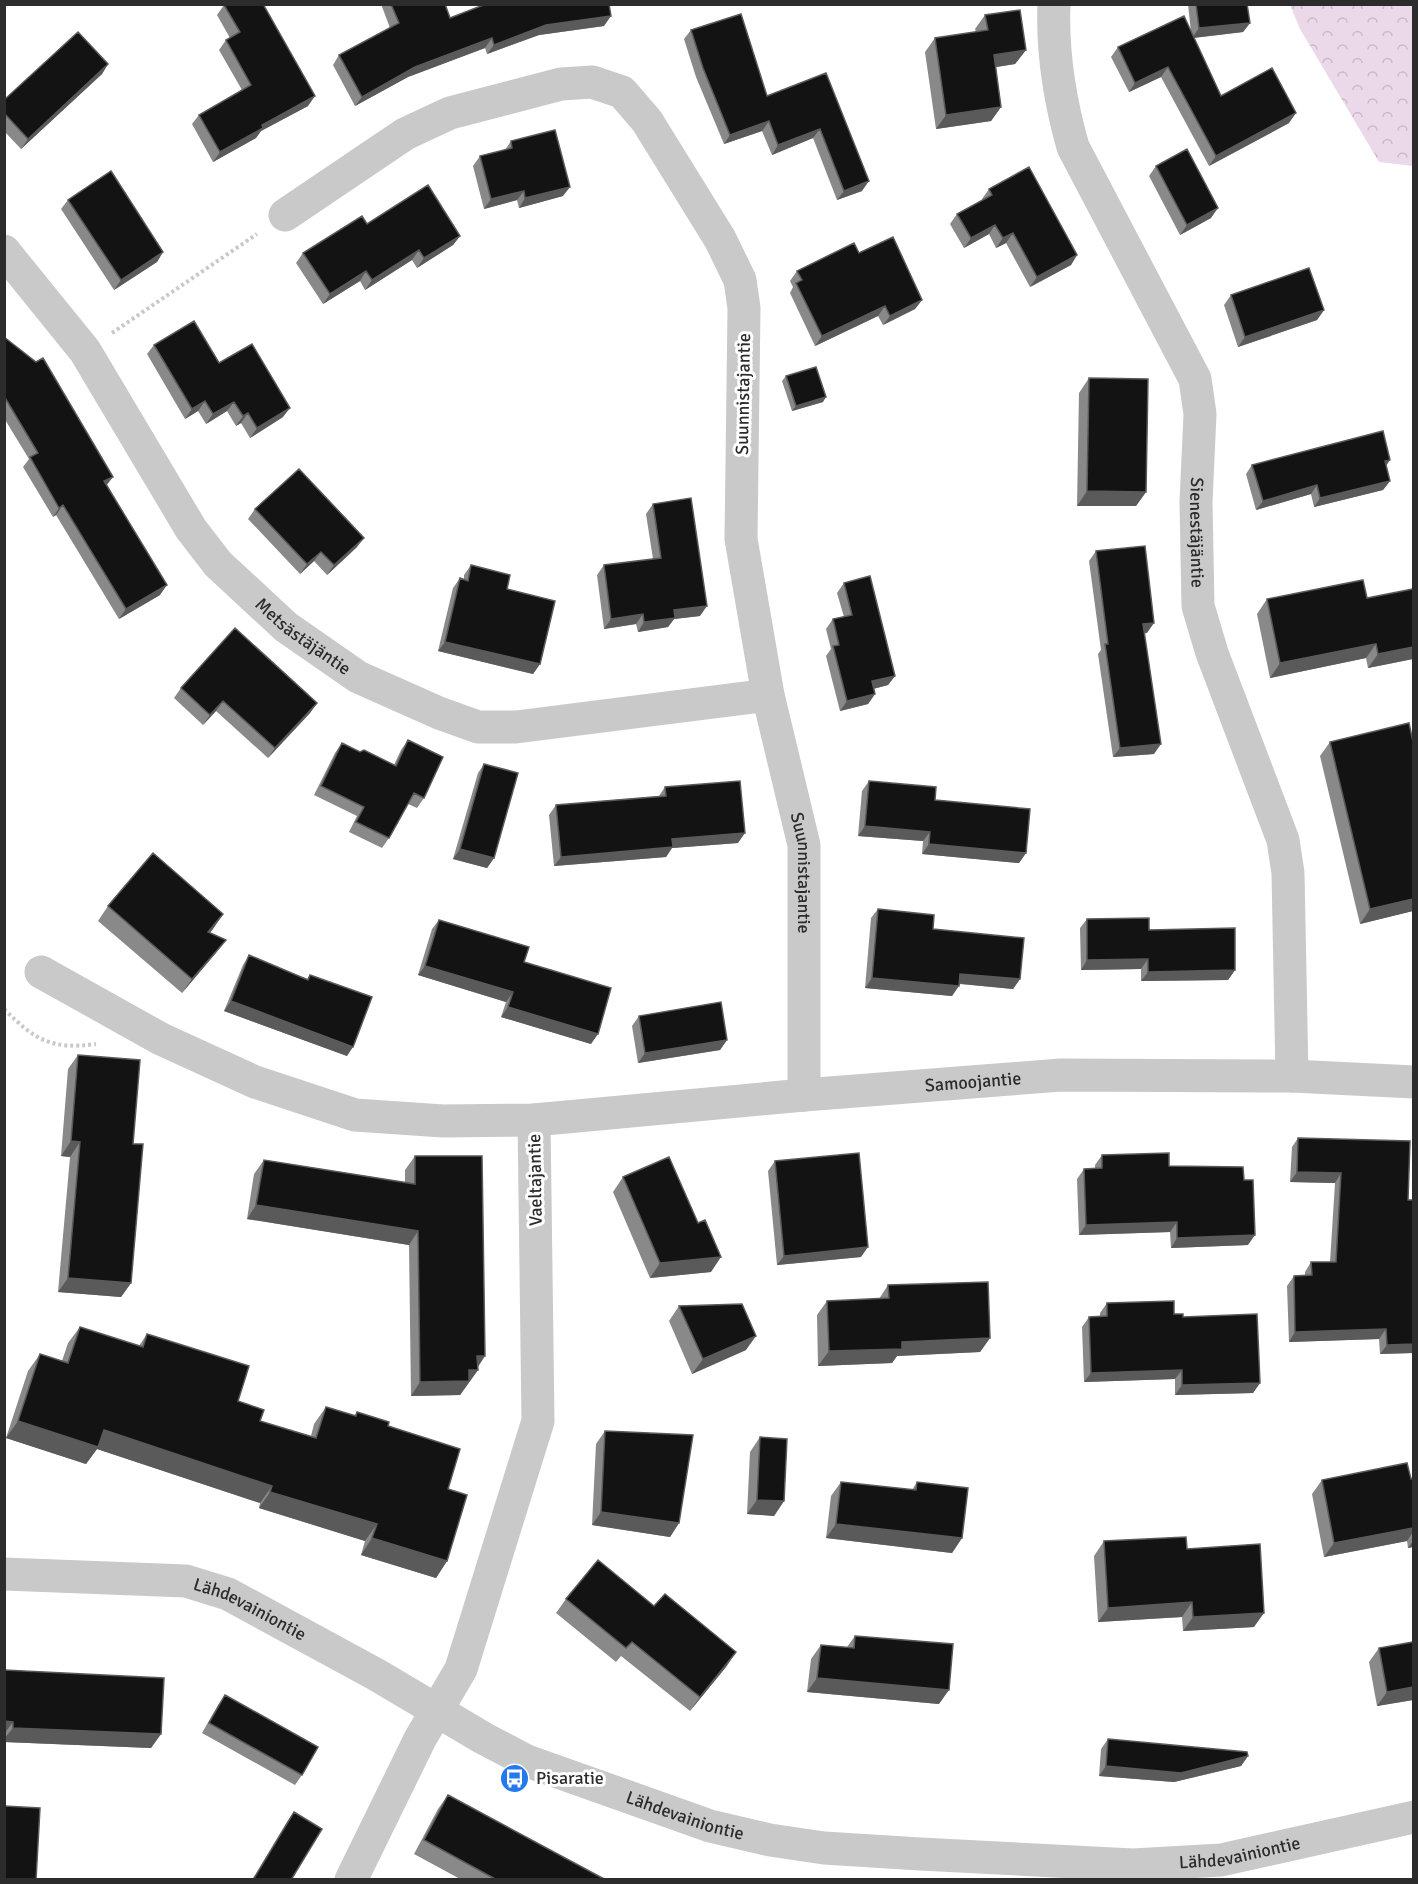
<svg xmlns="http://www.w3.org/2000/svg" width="1418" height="1884" font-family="Signika,sans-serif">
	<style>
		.forest { fill: url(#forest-crowns) }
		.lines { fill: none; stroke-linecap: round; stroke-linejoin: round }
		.path { stroke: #c9c9c9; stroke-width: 4; stroke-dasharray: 3 3; stroke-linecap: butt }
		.minor { stroke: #c9c9c9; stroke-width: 33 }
		.wall { fill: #898989 }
		.shaded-wall { fill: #5a5a5a }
		.building { fill: #131313; stroke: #5a5a5a; stroke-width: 1.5 }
		.labels { text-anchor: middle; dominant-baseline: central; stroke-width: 6; stroke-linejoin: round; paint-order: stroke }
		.street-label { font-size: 18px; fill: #2c2c2c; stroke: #fff }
		.poi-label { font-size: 18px; fill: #2c2c2c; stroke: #fff; text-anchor: start }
	</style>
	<defs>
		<pattern id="forest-crowns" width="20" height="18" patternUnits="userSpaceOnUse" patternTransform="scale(1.5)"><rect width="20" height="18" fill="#ebd8e9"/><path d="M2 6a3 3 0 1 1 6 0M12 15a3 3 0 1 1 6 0" fill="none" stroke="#cabac8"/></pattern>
	</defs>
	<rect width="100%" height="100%" fill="#fff"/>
	<path class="forest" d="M 1290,5 L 1413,5 L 1413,166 L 1379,162 L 1300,29 Z"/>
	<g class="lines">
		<path class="path" d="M 112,333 L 257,234
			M 4,1009 C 35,1040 51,1050 96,1044"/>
		<g class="minor">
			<path id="s1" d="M 1054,4 C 1052,52 1060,101 1073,147 L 1195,379 L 1200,414 L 1196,502 L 1198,606 L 1212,653 L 1283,840 L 1288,873 L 1292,1076"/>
			<path id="s2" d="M 285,215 L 405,134 L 450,113 L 561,84 L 592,82 L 622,92 L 647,121 L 720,239 L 740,280 L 744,308 L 741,539 L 768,695 L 804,845 L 804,1095"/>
			<path id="s3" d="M 4,251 L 85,351 L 191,529 L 218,564 L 286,627 L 358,677 L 439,713 L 478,727 L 516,727 L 768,695"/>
			<path id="s4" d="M 41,972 L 161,1039 L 255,1082 L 355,1115 L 443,1121 L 534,1120 L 804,1095 L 1061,1075 L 1292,1076 L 1414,1082"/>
			<path id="s5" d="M 4,1574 L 186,1581 L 228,1594 L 377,1675 L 483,1738 L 527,1761 L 710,1826 L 770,1840 L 824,1848 L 920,1854 L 1133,1865 L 1221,1860 L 1414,1817"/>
			<path d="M 351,1880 L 420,1739 L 461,1669 L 538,1421 L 534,1120"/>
		</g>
	</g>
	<path class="wall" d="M 381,4 L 445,4 L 450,18 L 604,26 L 539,35 L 487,54 L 485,48 L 408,77 L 355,106 L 333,65 L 339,55 L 390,28 Z
		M 1188,4 L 1247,4 L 1250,23 L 1243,32 L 1194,38 L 1221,96 L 1289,123 L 1209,166 L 1161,77 L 1129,92 L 1111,57 L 1118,47 L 1191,32 Z
		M 224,5 L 308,106 L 261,131 L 256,138 L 213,162 L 192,124 L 199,115 L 242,90 L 219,50 L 226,40 L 230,38 L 217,15 Z
		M 985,15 L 1026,50 L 1015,64 L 996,67 L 1001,107 L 991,121 L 936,129 L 925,52 L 935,38 L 976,32 L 975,29 Z
		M 691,30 L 767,96 L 826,73 L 862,191 L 837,200 L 813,138 L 772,155 L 762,131 L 724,144 L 696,77 L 684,39 Z
		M 108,64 L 102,74 L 21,149 L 4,131 L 4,100 Z
		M 511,141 L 563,196 L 519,208 L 517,200 L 484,209 L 473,166 L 480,156 L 505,150 Z
		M 1156,166 L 1211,218 L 1180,235 L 1149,176 Z
		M 989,189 L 1077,255 L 1071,265 L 1030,287 L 1006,243 L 996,248 L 989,234 L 964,248 L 950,224 L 957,214 L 983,200 L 982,199 Z
		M 68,200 L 163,252 L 157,262 L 114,290 L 61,209 Z
		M 367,224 L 460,236 L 453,245 L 417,268 L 412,260 L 365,290 L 360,281 L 323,304 L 296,263 L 303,253 Z
		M 859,253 L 922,300 L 915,309 L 883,325 L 878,316 L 815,346 L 790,293 L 793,287 L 790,281 L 797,271 Z
		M 1231,295 L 1324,310 L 1317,320 L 1238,347 L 1224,305 Z
		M 4,337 L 107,485 L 160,595 L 119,619 L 56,515 L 53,517 L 23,467 L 29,459 L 4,418 Z
		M 154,345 L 219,363 L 283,417 L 250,438 L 241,423 L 236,426 L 227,411 L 206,424 L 198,411 L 185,419 L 147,354 Z
		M 786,376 L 823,402 L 792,411 L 782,381 Z
		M 1089,378 L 1146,492 L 1136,506 L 1077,506 L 1079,393 Z
		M 1252,465 L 1386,467 L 1390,481 L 1383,490 L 1314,507 L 1311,494 L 1256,510 L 1246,474 Z
		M 653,504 L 700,616 L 674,619 L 668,627 L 638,632 L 636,624 L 604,629 L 597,575 L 604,565 L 653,559 L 646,514 Z
		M 255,509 L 357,547 L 327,575 L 314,561 L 300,574 L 248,519 Z
		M 1096,551 L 1147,633 L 1144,633 L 1154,754 L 1113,757 L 1098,654 L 1101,650 L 1089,561 Z
		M 471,565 L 507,589 L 540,664 L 533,674 L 438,651 L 453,588 L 460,578 L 464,579 L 464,575 Z
		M 844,583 L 895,676 L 888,685 L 873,689 L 875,694 L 868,704 L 840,711 L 826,656 L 831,649 L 826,629 L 833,619 L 844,617 L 837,593 Z
		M 1367,598 L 1413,659 L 1368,668 L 1366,658 L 1270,678 L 1257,614 L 1267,599 Z
		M 181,688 L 317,703 L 310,713 L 268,758 L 216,711 L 203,725 L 174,698 Z
		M 408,740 L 424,798 L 417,808 L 408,804 L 389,838 L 382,848 L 349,832 L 357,816 L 314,795 L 335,753 L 342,743 L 360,752 L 394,765 L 401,750 Z
		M 1330,742 L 1413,911 L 1360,924 L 1320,756 Z
		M 484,764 L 494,858 L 487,868 L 453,859 L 478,773 Z
		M 869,781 L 935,800 L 1026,853 L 1019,863 L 922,854 L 923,841 L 858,836 L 862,791 Z
		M 665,787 L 738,843 L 672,848 L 666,857 L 554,866 L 549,815 L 556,805 L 659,796 Z
		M 108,906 L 223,914 L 210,933 L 226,940 L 215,954 L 182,993 L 98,921 Z
		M 878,909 L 933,929 L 1020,979 L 1013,989 L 959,984 L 952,996 L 865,988 L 871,918 Z
		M 1087,919 L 1149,930 L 1235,970 L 1228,980 L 1141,981 L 1141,969 L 1081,970 L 1080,928 Z
		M 439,920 L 524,962 L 591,1044 L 501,1017 L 506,1002 L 418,975 L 432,929 Z
		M 249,955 L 307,979 L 310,975 L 347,1056 L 224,1011 L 243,965 Z
		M 639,1016 L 727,1040 L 720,1050 L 638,1063 L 632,1026 Z
		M 78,1055 L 133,1144 L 131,1283 L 121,1297 L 58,1292 L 70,1157 L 61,1156 L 68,1069 Z
		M 1298,1138 L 1408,1200 L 1413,1275 L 1413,1353 L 1380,1354 L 1379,1339 L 1289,1342 L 1287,1286 L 1294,1276 L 1305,1276 L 1305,1272 L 1311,1262 L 1330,1262 L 1335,1183 L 1290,1182 L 1292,1147 Z
		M 1102,1155 L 1169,1166 L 1248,1245 L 1171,1248 L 1170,1232 L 1079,1235 L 1077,1179 L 1084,1169 L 1095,1169 L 1095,1165 Z
		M 415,1156 L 478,1367 L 478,1370 L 460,1395 L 411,1396 L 409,1245 L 247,1219 L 254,1174 L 264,1160 L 405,1182 L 405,1170 Z
		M 775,1161 L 861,1257 L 777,1265 L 768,1171 Z
		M 623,1177 L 711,1272 L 650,1278 L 613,1192 Z
		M 888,1285 L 990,1338 L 980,1352 L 897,1356 L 892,1363 L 818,1366 L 817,1315 L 827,1301 L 879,1299 Z
		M 1107,1303 L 1174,1314 L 1183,1317 L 1260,1383 L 1253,1393 L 1175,1395 L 1175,1379 L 1084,1382 L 1082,1327 L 1089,1317 L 1100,1317 L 1100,1313 Z
		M 679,1306 L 746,1350 L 692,1374 L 669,1321 Z
		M 80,1327 L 139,1346 L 147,1334 L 238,1401 L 260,1421 L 311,1436 L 314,1424 L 326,1407 L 354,1416 L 357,1412 L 388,1426 L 448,1489 L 447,1561 L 436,1578 L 361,1555 L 365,1541 L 259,1508 L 260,1503 L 97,1449 L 86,1464 L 6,1438 L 28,1371 L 40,1354 L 62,1361 L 68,1343 Z
		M 605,1431 L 679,1523 L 670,1537 L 592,1525 L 596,1444 Z
		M 760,1437 L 784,1501 L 774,1516 L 747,1514 L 750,1452 Z
		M 1413,1478 L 1413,1547 L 1408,1548 L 1407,1541 L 1324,1557 L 1312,1494 L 1322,1480 Z
		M 841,1482 L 912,1490 L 917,1482 L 962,1538 L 952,1553 L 826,1538 L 831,1496 Z
		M 1104,1541 L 1187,1549 L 1254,1627 L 1183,1631 L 1182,1617 L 1098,1622 L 1094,1556 Z
		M 566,1599 L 654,1606 L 736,1652 L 726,1667 L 690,1711 L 621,1656 L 616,1662 L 556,1613 Z
		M 855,1636 L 939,1704 L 807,1692 L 811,1659 L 821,1645 L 847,1647 Z
		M 1413,1642 L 1413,1700 L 1377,1706 L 1369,1662 L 1379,1648 Z
		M 4,1670 L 161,1734 L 151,1748 L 4,1742 Z
		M 225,1695 L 302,1775 L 295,1785 L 202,1733 L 218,1705 Z
		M 1108,1739 L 1248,1756 L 1241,1766 L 1174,1782 L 1099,1776 L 1101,1749 Z
		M 448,1795 L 606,1880 L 462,1880 L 414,1854 L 438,1809 Z
		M 294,1812 L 291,1880 L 252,1880 L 287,1822 Z"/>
	<path class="shaded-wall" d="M 611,16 L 604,26 L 539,35 L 487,54 L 494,45 L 546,25 Z
		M 1250,23 L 1243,32 L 1192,38 L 1199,28 Z
		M 492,38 L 485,48 L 408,77 L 355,106 L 362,97 L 415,67 Z
		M 1026,50 L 1015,64 L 984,69 L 994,55 Z
		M 108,64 L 102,74 L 21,149 L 28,139 Z
		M 1168,67 L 1161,77 L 1129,92 L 1135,83 Z
		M 315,96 L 308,106 L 261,131 L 256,138 L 213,162 L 220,152 L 262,125 Z
		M 1001,107 L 991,121 L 936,129 L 946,115 Z
		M 1296,113 L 1289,123 L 1209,166 L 1216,156 Z
		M 769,121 L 762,131 L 724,144 L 730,135 Z
		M 820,129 L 813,138 L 772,155 L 778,145 Z
		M 869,181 L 862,191 L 837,200 L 844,191 Z
		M 570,187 L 563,196 L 519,208 L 525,198 Z
		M 524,191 L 517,200 L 484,209 L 491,199 Z
		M 1218,208 L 1211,218 L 1180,235 L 1187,225 Z
		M 995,225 L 989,234 L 964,248 L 971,238 Z
		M 1013,233 L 1006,243 L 996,248 L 1003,238 Z
		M 460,236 L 453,245 L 417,268 L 424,258 Z
		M 419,250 L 412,260 L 365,290 L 372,280 Z
		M 163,252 L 157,262 L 114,290 L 121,280 Z
		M 1077,255 L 1071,265 L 1030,287 L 1037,277 Z
		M 366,271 L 360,281 L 323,304 L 330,294 Z
		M 922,300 L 915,309 L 883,325 L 890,316 Z
		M 885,306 L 878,316 L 815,346 L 822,336 Z
		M 1324,310 L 1317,320 L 1238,347 L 1245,337 Z
		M 826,397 L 823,402 L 792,411 L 796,406 Z
		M 205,401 L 198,411 L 185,419 L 192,409 Z
		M 234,402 L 227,411 L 206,424 L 213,414 Z
		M 290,408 L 283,417 L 250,438 L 257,428 Z
		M 248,413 L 241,423 L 236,426 L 243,416 Z
		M 1390,460 L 1384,469 L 1385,461 Z
		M 113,477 L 106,486 L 104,481 Z
		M 1390,481 L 1383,490 L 1314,507 L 1320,498 Z
		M 1317,485 L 1311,494 L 1256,510 L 1263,501 Z
		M 1087,491 L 1146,492 L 1136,506 L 1077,506 Z
		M 63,505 L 56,515 L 53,517 L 59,508 Z
		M 364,538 L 357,547 L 327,575 L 334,565 Z
		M 321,552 L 314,561 L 300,574 L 307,564 Z
		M 167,585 L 160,595 L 119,619 L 126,609 Z
		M 707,606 L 700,616 L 674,619 L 668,627 L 638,632 L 644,622 L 674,610 Z
		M 643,614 L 636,624 L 604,629 L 611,619 Z
		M 1154,623 L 1147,633 L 1136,634 L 1143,624 Z
		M 445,642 L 540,664 L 533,674 L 438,651 Z
		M 1376,644 L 1366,658 L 1270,678 L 1280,663 Z
		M 1413,647 L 1413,659 L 1368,668 L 1378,654 Z
		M 895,676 L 888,685 L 865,691 L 872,681 Z
		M 875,694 L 868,704 L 840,711 L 847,701 Z
		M 223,701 L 216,711 L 203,725 L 210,715 Z
		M 317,703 L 310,713 L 268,758 L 275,748 Z
		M 1161,744 L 1154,754 L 1113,757 L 1120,748 Z
		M 865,826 L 930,832 L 923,841 L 858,836 Z
		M 745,833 L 738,843 L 672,848 L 666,857 L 554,866 L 561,857 L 672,839 Z
		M 929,844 L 1026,853 L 1019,863 L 922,854 Z
		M 460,849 L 494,858 L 487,868 L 453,859 Z
		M 1413,899 L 1413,911 L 1360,924 L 1370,909 Z
		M 223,914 L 213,929 L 198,947 L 208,932 Z
		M 226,940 L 215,954 L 182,993 L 192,979 Z
		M 1148,959 L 1141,969 L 1081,970 L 1087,960 Z
		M 425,966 L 513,992 L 506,1002 L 418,975 Z
		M 1235,970 L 1228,980 L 1141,981 L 1148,972 Z
		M 960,974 L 1020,979 L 1013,989 L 953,983 Z
		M 872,978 L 959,986 L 952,996 L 865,988 Z
		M 231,1001 L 353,1047 L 347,1056 L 224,1011 Z
		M 508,1007 L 598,1034 L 591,1044 L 501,1017 Z
		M 727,1040 L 720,1050 L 638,1063 L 645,1053 Z
		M 71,1141 L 80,1142 L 70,1157 L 61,1156 Z
		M 1297,1172 L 1341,1173 L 1335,1183 L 1290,1182 Z
		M 256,1205 L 418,1231 L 409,1245 L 247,1219 Z
		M 1177,1222 L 1170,1232 L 1079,1235 L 1086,1225 Z
		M 1255,1235 L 1248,1245 L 1171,1248 L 1177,1238 Z
		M 868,1247 L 861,1257 L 777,1265 L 784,1256 Z
		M 721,1257 L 711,1272 L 650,1278 L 660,1263 Z
		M 68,1278 L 131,1283 L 121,1297 L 58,1292 Z
		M 1386,1329 L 1379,1339 L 1289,1342 L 1295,1332 Z
		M 756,1336 L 746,1350 L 692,1374 L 703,1359 Z
		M 990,1338 L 980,1352 L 897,1356 L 892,1363 L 818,1366 L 829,1351 L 902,1342 Z
		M 1413,1344 L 1413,1353 L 1380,1354 L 1387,1345 Z
		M 477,1356 L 485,1356 L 476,1370 L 478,1370 L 460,1395 L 411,1396 L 420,1382 Z
		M 1182,1370 L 1175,1379 L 1084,1382 L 1091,1373 Z
		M 1260,1383 L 1253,1393 L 1175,1395 L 1182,1385 Z
		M 18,1421 L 104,1430 L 272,1486 L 260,1503 L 97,1449 L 86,1464 L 6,1438 Z
		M 270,1492 L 377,1524 L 365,1541 L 259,1508 Z
		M 757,1500 L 784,1501 L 774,1516 L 747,1514 Z
		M 601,1512 L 679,1523 L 670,1537 L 592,1525 Z
		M 836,1524 L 962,1538 L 952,1553 L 826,1538 Z
		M 1413,1528 L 1413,1532 L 1407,1541 L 1324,1557 L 1334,1543 Z
		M 372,1538 L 447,1561 L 436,1578 L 361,1555 Z
		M 1413,1541 L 1413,1547 L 1408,1548 Z
		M 1192,1602 L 1182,1617 L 1098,1622 L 1108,1608 Z
		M 1264,1613 L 1254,1627 L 1183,1631 L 1193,1617 Z
		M 736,1652 L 726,1667 L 690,1711 L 700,1697 Z
		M 817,1678 L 949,1690 L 939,1704 L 807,1692 Z
		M 1413,1687 L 1413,1700 L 1377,1706 L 1387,1692 Z
		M 4,1721 L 13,1722 L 4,1734 Z
		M 13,1728 L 161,1734 L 151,1748 L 4,1742 L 4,1739 Z
		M 1248,1756 L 1241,1766 L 1174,1782 L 1099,1776 L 1106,1766 Z"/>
	<path class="building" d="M 226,4 L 263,4 L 315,96 L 262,125 L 263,128 L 220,152 L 199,115 L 251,85 L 226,40 L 240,32 L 224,5 Z
		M 391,4 L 445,4 L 450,18 L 486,4 L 609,4 L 611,16 L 546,25 L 494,45 L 492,38 L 415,67 L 362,97 L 339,55 L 399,23 Z
		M 1196,4 L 1247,4 L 1250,23 L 1199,28 Z
		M 1020,10 L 1026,50 L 994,55 L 1001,107 L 946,115 L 935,38 L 988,30 L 985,15 Z
		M 741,14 L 767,96 L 826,73 L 869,181 L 844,191 L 820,129 L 778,145 L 769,121 L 730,135 L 703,68 L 691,30 Z
		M 1184,16 L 1221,96 L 1272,68 L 1296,113 L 1216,156 L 1168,67 L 1135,83 L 1118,47 Z
		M 78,32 L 108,64 L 28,139 L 4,113 L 4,100 Z
		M 555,130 L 570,187 L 525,198 L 524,191 L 491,199 L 480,156 L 512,148 L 511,141 Z
		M 1187,149 L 1218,208 L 1187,225 L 1156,166 Z
		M 1029,167 L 1077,255 L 1037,277 L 1013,233 L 1003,238 L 995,225 L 971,238 L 957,214 L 992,195 L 989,189 Z
		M 111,171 L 163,252 L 121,280 L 68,200 Z
		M 428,185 L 460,236 L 424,258 L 419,250 L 372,280 L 366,271 L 330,294 L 303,253 L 362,216 L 367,224 Z
		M 893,237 L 922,300 L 890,316 L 885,306 L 822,336 L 796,283 L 802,280 L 797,271 L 854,243 L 859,253 Z
		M 1309,268 L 1324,310 L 1245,337 L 1231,295 Z
		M 194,321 L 219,363 L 252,344 L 290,408 L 257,428 L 248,413 L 243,416 L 234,402 L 213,414 L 205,401 L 192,409 L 154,345 Z
		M 4,337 L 36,362 L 43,358 L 113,477 L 104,481 L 167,585 L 126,609 L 63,505 L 59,508 L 30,457 L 38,453 L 4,396 Z
		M 816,367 L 826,397 L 796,406 L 786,376 Z
		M 1089,378 L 1148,379 L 1146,492 L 1087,491 Z
		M 1383,431 L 1390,460 L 1385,461 L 1390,481 L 1320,498 L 1317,485 L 1263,501 L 1252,465 Z
		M 299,469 L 364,538 L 334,565 L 321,552 L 307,564 L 255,509 Z
		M 691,498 L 707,606 L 674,610 L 675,618 L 644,622 L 643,614 L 611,619 L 604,565 L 661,558 L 653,504 Z
		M 1145,546 L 1154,623 L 1143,624 L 1161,744 L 1120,748 L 1105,644 L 1108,644 L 1096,551 Z
		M 471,565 L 510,575 L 507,589 L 555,601 L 540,664 L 445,642 L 460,578 L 468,581 Z
		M 870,576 L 895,676 L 872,681 L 875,694 L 847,701 L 833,646 L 839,645 L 833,619 L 852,615 L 844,583 Z
		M 1363,580 L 1367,598 L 1413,589 L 1413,647 L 1378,654 L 1376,644 L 1280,663 L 1267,599 Z
		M 235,628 L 317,703 L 275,748 L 223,701 L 210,715 L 181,688 Z
		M 1409,723 L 1413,742 L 1413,899 L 1370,909 L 1330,742 Z
		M 408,740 L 443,757 L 424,798 L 414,793 L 389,838 L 356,822 L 364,807 L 321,786 L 342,743 L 360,752 L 364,750 L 396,766 Z
		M 484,764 L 518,773 L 494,858 L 460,849 Z
		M 740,781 L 745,833 L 672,839 L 673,847 L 561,857 L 556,805 L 666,796 L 665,787 Z
		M 869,781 L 936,787 L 935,800 L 1030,809 L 1026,853 L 929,844 L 930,832 L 865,826 Z
		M 153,853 L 223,914 L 208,932 L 226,940 L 192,979 L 108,906 Z
		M 878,909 L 934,915 L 933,929 L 1024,938 L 1020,979 L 960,974 L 959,986 L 872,978 Z
		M 1149,918 L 1149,930 L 1235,928 L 1235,970 L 1148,972 L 1148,959 L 1087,960 L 1087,919 Z
		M 439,920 L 529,947 L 524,962 L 611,988 L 598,1034 L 508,1007 L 513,992 L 425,966 Z
		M 249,955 L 308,980 L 310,975 L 372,997 L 353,1047 L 231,1001 Z
		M 721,1002 L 727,1040 L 645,1053 L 639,1016 Z
		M 78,1055 L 140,1060 L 133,1144 L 143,1144 L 131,1283 L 68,1278 L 80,1142 L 71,1141 Z
		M 1298,1138 L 1410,1141 L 1408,1200 L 1413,1200 L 1413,1344 L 1387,1345 L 1386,1329 L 1295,1332 L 1294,1276 L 1312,1275 L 1311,1262 L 1336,1262 L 1341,1173 L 1297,1172 Z
		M 859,1153 L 868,1247 L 784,1256 L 775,1161 Z
		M 1169,1153 L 1169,1166 L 1243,1167 L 1244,1180 L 1253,1180 L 1255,1235 L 1177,1238 L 1177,1222 L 1086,1225 L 1084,1169 L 1102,1168 L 1102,1155 Z
		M 415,1156 L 482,1156 L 485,1356 L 477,1356 L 478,1370 L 469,1370 L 469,1381 L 420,1382 L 418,1231 L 256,1205 L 264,1160 L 415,1184 Z
		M 669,1157 L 698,1223 L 705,1220 L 721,1257 L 660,1263 L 623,1177 Z
		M 988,1282 L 990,1338 L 902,1342 L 902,1349 L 829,1351 L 827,1301 L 889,1298 L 888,1285 Z
		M 1174,1301 L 1174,1314 L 1183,1314 L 1183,1317 L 1257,1314 L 1260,1383 L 1182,1385 L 1182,1370 L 1091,1373 L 1089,1317 L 1107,1316 L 1107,1303 Z
		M 742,1304 L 756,1336 L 703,1359 L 679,1306 Z
		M 80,1327 L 143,1347 L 147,1334 L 249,1366 L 238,1401 L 264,1410 L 260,1421 L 316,1438 L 326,1407 L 356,1416 L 357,1412 L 389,1422 L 388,1426 L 460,1449 L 448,1489 L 467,1495 L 447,1561 L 372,1538 L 377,1524 L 270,1492 L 272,1486 L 104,1430 L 98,1447 L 18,1421 L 40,1354 L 68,1363 Z
		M 605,1431 L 693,1435 L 679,1523 L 601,1512 Z
		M 760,1437 L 787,1439 L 784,1501 L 757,1500 Z
		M 1407,1463 L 1411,1479 L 1413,1478 L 1413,1528 L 1334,1543 L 1322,1480 Z
		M 841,1482 L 916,1490 L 917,1482 L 968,1488 L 962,1538 L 836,1524 Z
		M 1186,1537 L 1187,1549 L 1260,1544 L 1264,1613 L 1193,1617 L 1192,1602 L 1108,1608 L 1104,1541 Z
		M 598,1560 L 654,1606 L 665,1594 L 736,1652 L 700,1697 L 632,1642 L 626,1648 L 566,1599 Z
		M 855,1636 L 953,1644 L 949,1690 L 817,1678 L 821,1645 L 854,1648 Z
		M 1413,1642 L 1413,1687 L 1387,1692 L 1379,1648 Z
		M 4,1670 L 164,1678 L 161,1734 L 13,1728 L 13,1722 L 4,1721 Z
		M 225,1695 L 318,1747 L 302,1775 L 209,1723 Z
		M 1108,1739 L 1247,1752 L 1248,1756 L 1181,1773 L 1106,1766 Z
		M 448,1795 L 606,1880 L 497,1880 L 424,1840 Z
		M 4,1806 L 40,1808 L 36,1880 L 4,1880 Z
		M 294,1812 L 322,1829 L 291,1880 L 253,1880 Z"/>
	<defs>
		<symbol id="bus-disc" viewBox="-11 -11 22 22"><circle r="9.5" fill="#247aec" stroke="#fff"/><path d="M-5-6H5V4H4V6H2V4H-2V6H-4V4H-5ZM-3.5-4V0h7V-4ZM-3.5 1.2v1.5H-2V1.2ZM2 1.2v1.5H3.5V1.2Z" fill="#fff"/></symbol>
	</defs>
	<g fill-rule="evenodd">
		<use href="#bus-disc" x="498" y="1762" width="33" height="33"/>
	</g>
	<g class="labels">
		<g class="street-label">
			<text transform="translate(743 394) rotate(-89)">Suunnistajantie</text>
			<text stroke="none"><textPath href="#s1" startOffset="561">Sienestäjäntie</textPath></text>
			<text stroke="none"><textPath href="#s3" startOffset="492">Metsästäjäntie</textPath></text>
			<text stroke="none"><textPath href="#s2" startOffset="1194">Suunnistajantie</textPath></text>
			<text stroke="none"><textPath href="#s4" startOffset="966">Samoojantie</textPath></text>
			<text transform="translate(535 1180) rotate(-91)">Vaeltajantie</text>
			<text stroke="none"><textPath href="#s5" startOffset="252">Lähdevainiontie</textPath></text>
			<text stroke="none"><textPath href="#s5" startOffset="736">Lähdevainiontie</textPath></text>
			<text stroke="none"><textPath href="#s5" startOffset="1296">Lähdevainiontie</textPath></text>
		</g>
		<g class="poi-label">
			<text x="536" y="1778">Pisaratie</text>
		</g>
	</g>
	<rect width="1418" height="1884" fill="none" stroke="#2c2c2c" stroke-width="12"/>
</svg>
